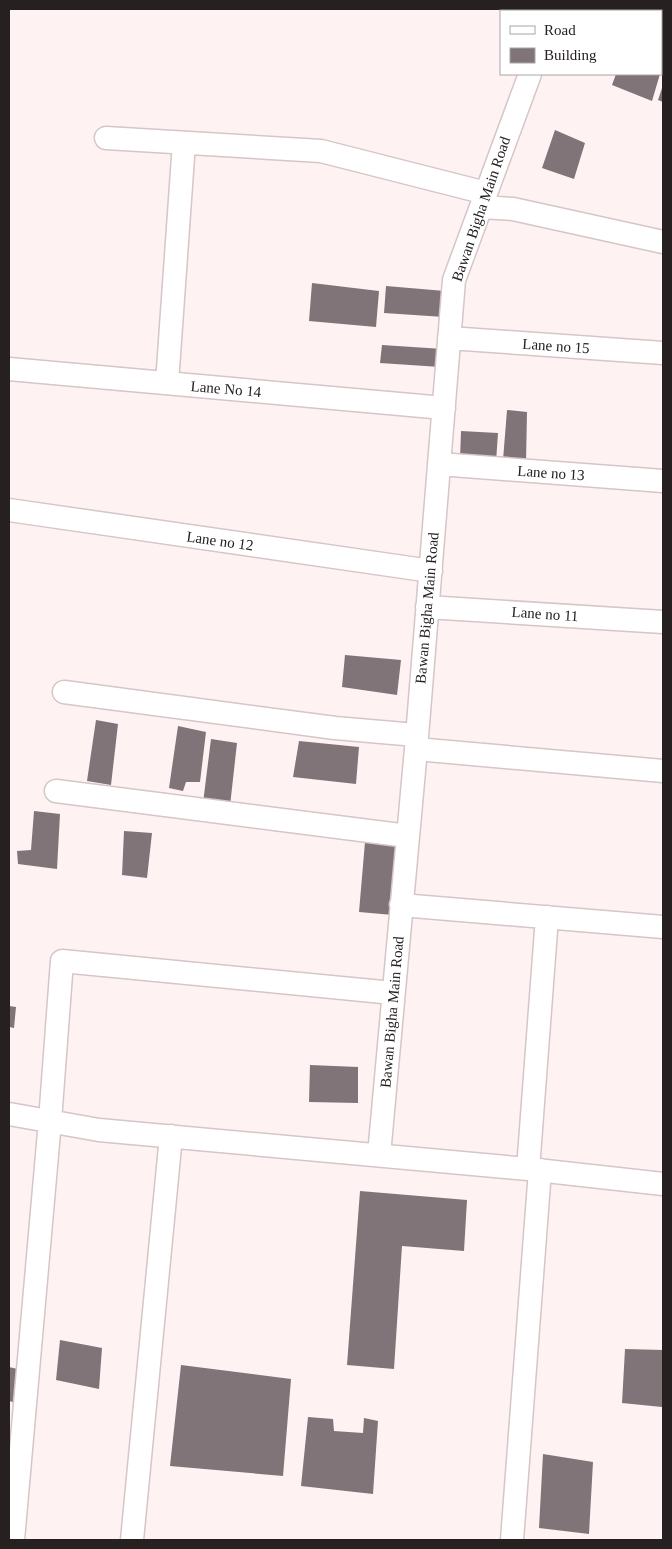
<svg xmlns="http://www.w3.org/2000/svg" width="672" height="1549" font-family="Georgia,serif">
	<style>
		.building { fill: #817479 }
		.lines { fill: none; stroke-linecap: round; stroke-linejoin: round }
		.minor-casing { stroke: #d5c6c7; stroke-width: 25 }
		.minor { stroke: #fff; stroke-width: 22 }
		.labels { text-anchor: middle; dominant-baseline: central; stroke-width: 4; stroke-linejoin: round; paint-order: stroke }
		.street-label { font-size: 15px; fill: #262021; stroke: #fff }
	</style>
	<rect width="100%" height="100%" fill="#fff2f3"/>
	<path class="building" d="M 628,9 L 663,9 L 663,27 L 661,27 L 661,11 L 627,11 Z
		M 616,74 L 660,74 L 652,101 L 612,85 Z
		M 663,85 L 663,102 L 658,100 Z
		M 555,130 L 585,143 L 574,179 L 542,168 Z
		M 312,283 L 379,291 L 376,327 L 309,321 Z
		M 386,286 L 445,291 L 444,317 L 384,313 Z
		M 382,345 L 443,349 L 440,367 L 380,363 Z
		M 507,410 L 527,412 L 526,463 L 503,460 Z
		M 461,431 L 498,433 L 496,462 L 460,459 Z
		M 345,655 L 401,660 L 397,695 L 342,687 Z
		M 96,720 L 118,724 L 111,785 L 87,781 Z
		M 178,726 L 206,732 L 200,782 L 186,782 L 183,791 L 169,788 Z
		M 211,739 L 237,743 L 230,806 L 203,803 Z
		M 299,741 L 359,747 L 356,784 L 293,777 Z
		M 34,811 L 60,814 L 57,869 L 18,864 L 17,851 L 31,850 Z
		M 124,831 L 152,833 L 147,878 L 122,875 Z
		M 365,842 L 399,846 L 393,915 L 359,912 Z
		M 9,1006 L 16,1007 L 14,1028 L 9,1027 Z
		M 310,1065 L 358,1067 L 358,1103 L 309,1102 Z
		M 360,1191 L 467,1200 L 464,1251 L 402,1246 L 394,1369 L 347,1365 Z
		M 60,1340 L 102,1348 L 99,1389 L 56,1380 Z
		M 625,1349 L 663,1350 L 662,1407 L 622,1403 Z
		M 181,1365 L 291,1379 L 283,1476 L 170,1466 Z
		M 9,1367 L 22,1370 L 16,1403 L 9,1401 Z
		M 308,1417 L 333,1419 L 334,1431 L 363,1433 L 364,1418 L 378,1421 L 373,1494 L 301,1486 Z
		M 543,1454 L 593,1462 L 589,1534 L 539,1528 Z"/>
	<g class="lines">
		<defs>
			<path id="minor" d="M 527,9 L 536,11
				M 591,9 L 597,11
				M 661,38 L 663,39
				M 106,138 L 321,151 L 486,193
				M 481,207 L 513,209 L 663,242
				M 449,338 L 663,353
				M 9,369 L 444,408
				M 167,383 L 184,143
				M 439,464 L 663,481
				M 9,510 L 431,571
				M 427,607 L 663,622
				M 64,692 L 335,728 L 416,735
				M 416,749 L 663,771
				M 56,791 L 408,836
				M 401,905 L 663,927
				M 9,1114 L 99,1130 L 528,1169 L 663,1184
				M 379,1155 L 416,749 L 454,280 L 530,74
				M 528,1169 L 547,917
				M 13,1540 L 50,1121 L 62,961 L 393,993
				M 132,1540 L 171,1136
				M 512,1540 L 540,1170"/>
		</defs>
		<use href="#minor" class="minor-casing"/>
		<use href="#minor" class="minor"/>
	</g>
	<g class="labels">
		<g class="street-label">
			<text transform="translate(481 209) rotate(-71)">Bawan Bigha Main Road</text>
			<text transform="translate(556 346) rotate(4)">Lane no 15</text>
			<text transform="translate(226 389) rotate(5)">Lane No 14</text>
			<text transform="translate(551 473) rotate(4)">Lane no 13</text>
			<text transform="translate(220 541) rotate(8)">Lane no 12</text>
			<text transform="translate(427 608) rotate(-85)">Bawan Bigha Main Road</text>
			<text transform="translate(545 614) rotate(4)">Lane no 11</text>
			<text transform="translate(392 1012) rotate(-85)">Bawan Bigha Main Road</text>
		</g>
	</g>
	<rect width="672" height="1549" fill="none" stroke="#262021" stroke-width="20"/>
	<rect x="500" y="10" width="162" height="65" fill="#ffffff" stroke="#a8a6a6"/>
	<rect x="510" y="26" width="25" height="8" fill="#ffffff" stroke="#a8a6a6"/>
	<text x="544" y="35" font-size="15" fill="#262021">Road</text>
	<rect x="510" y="48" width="25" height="15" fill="#817479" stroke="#a8a6a6"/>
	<text x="544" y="60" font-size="15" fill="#262021">Building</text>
</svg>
